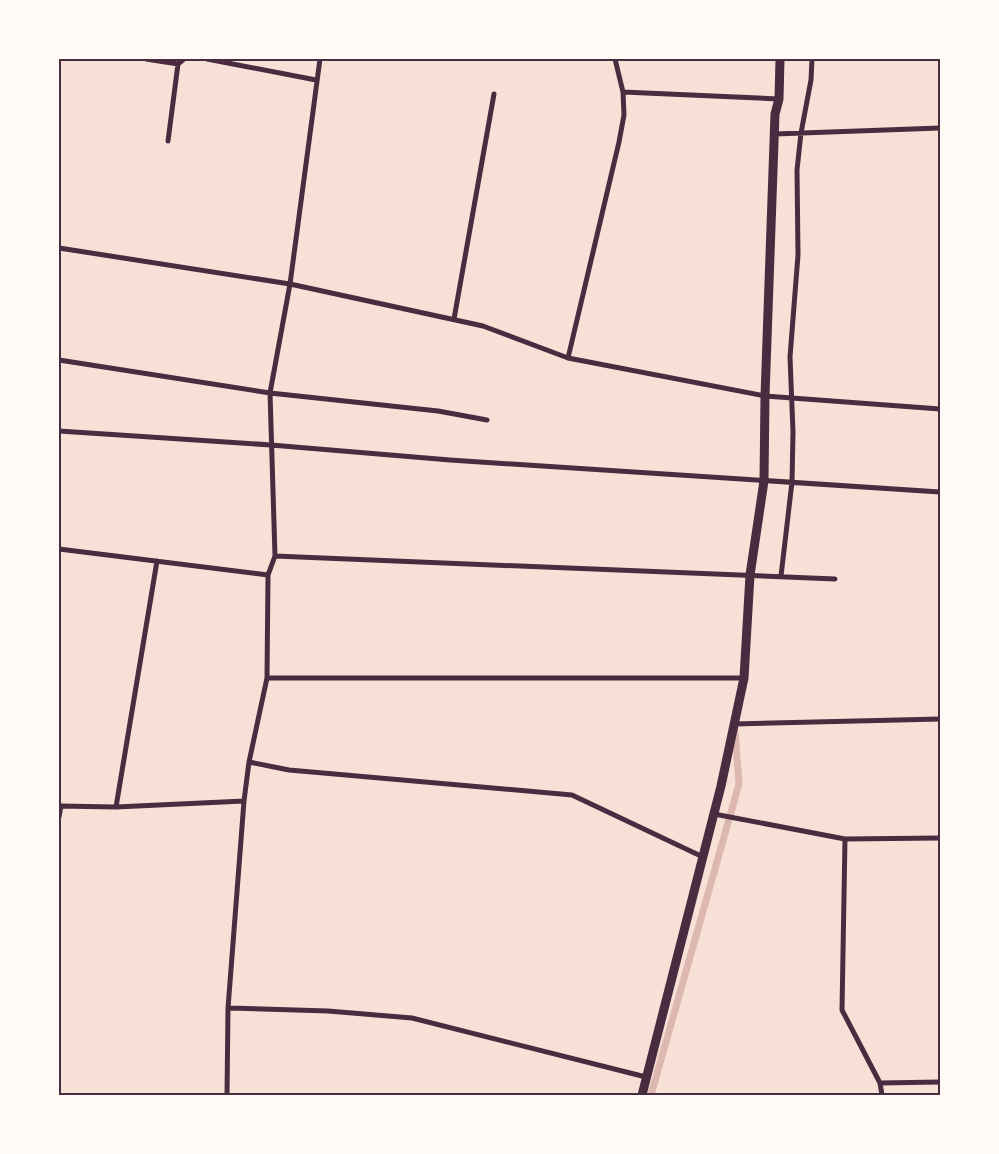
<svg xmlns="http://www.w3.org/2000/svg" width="999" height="1154" font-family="Literata,serif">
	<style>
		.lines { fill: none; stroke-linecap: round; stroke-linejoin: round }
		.stream { stroke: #dcb8b0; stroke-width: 7 }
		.minor { stroke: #4a2c40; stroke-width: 5 }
		.tertiary { stroke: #4a2c40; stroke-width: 9 }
		.neatline { fill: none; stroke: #4a2c40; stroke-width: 2 }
	</style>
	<rect width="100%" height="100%" fill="#f7e1d7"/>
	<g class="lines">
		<path class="stream" d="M 651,1095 L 739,784 L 735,731"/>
		<path class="minor" d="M 146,59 L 178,64
			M 207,59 L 316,80
			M 623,92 L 779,99
			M 775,134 L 940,128
			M 168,141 L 178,64 L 184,59
			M 59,248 L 290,284 L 483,326 L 568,358 L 765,396 L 940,409
			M 454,319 L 494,94
			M 568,358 L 619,142 L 624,115 L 623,92 L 615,59
			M 59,360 L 270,393 L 438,411 L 487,420
			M 59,431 L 271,445 L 450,460 L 940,492
			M 59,549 L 268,575
			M 275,556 L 835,579
			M 781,576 L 792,482 L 793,432 L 790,357 L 798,255 L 797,170 L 801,133 L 811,80 L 812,59
			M 267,678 L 744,678
			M 734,724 L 940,719
			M 249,762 L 289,770 L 572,795 L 703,857
			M 59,806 L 116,807 L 244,801
			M 116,807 L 157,561
			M 714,814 L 845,839 L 940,838
			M 59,817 L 61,806
			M 845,839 L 842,1010 L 880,1083
			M 228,1008 L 328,1011 L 412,1018 L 646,1077
			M 227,1095 L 228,1008 L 244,801 L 249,762 L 267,678 L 268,575 L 275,556 L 270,393 L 290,284 L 320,59
			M 882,1095 L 880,1083 L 940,1082"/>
		<path class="tertiary" d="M 642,1095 L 721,786 L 744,678 L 750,575 L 764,481 L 765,396 L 775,114 L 779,99 L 780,59"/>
	</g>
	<rect width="999" height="1154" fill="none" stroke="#fffaf5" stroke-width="120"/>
	<rect x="60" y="60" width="879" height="1034" class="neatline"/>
</svg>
